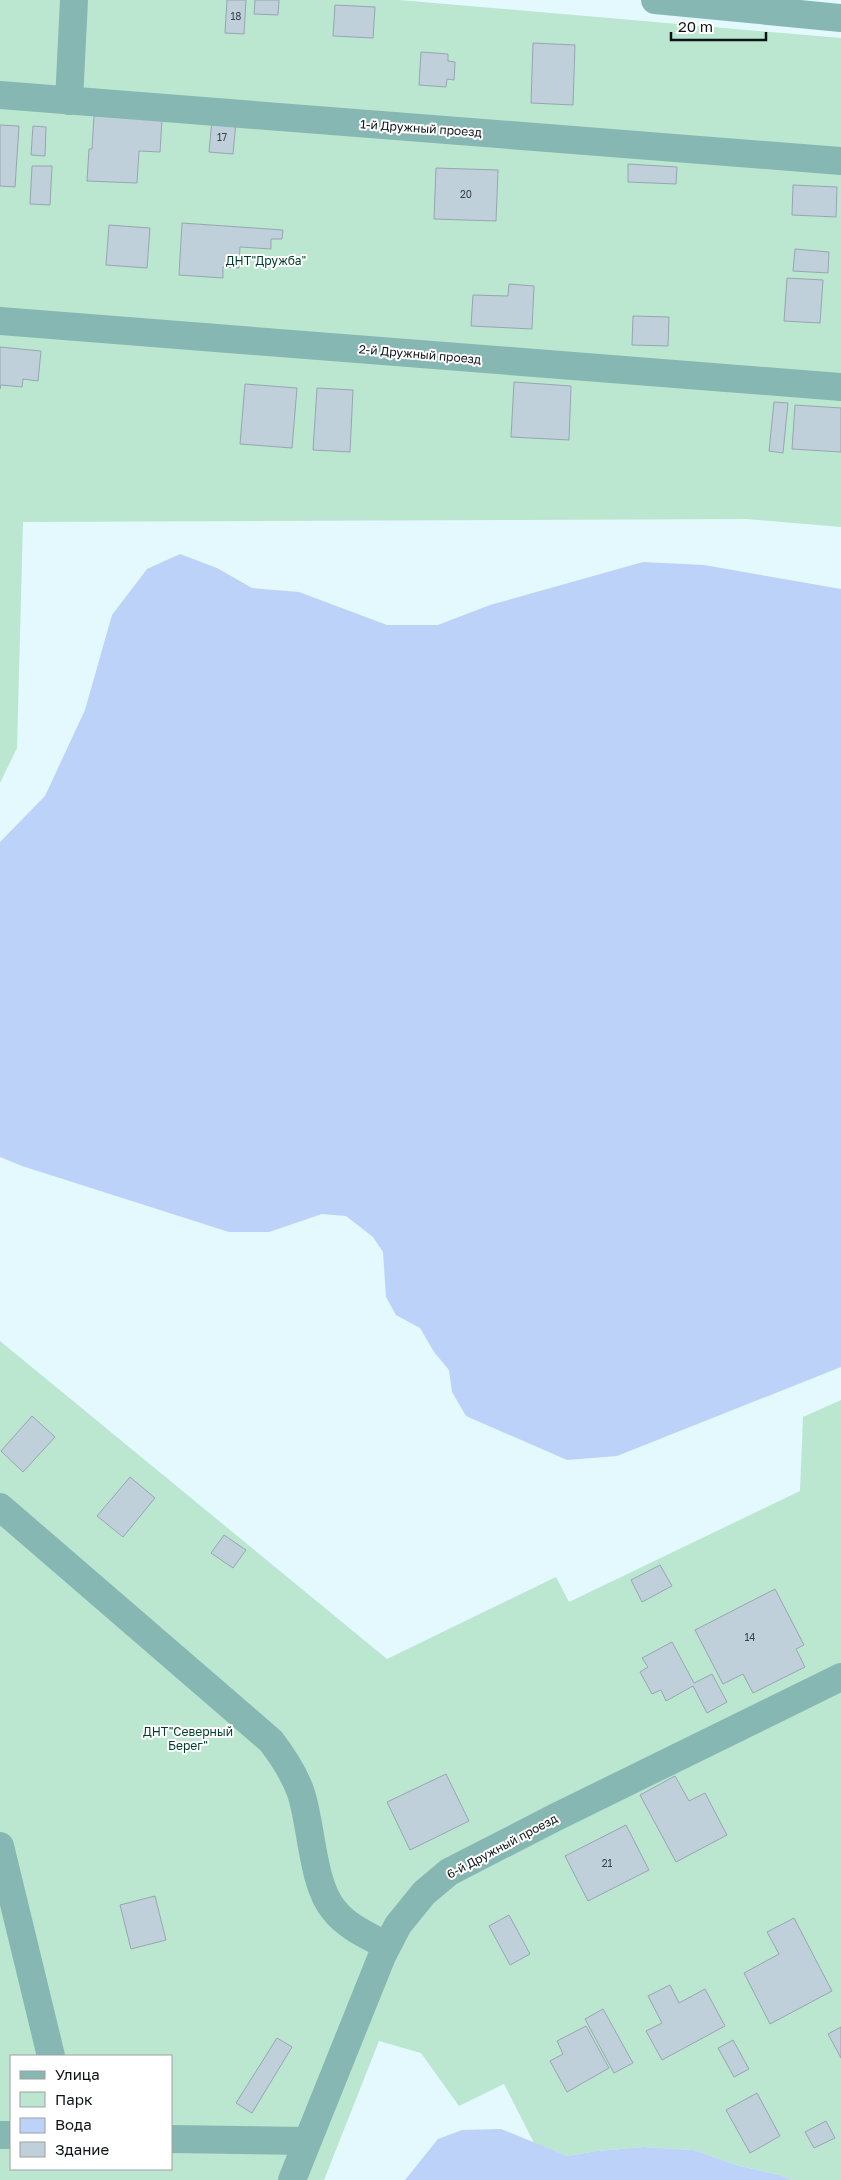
<svg xmlns="http://www.w3.org/2000/svg" width="841" height="2180" font-family="'Golos Text',sans-serif">
	<style>
		.green { fill: #bbe6d0; fill-rule: evenodd }
		.water { fill: #bdd2f8 }
		.building { fill: #bfd0da; stroke: #97a6b1 }
		.lines { fill: none; stroke-linecap: round; stroke-linejoin: round }
		.minor { stroke: #86b7b2; stroke-width: 28 }
		.labels { text-anchor: middle; dominant-baseline: central; stroke-width: 4; stroke-linejoin: round; paint-order: stroke }
		.number-label { font-size: 10px; fill: #3a4347 }
		.street-label { font-size: 12px; fill: #0d1416; stroke: #fff }
		.park-label { font-size: 12px; fill: #013e29; stroke: #fff }
	</style>
	<rect width="100%" height="100%" fill="#e3f9fd"/>
	<path class="green" d="M 0,0 L 399,0 L 841,38 L 841,527 L 746,519 L 23,522 L 17,748 L 0,783 Z
		M 0,1341 L 387,1659 L 556,1577 L 569,1602 L 800,1491 L 803,1417 L 841,1400 L 841,2180 L 792,2180 L 779,2175 L 736,2165 L 694,2150 L 644,2147 L 597,2151 L 567,2156 L 534,2143 L 504,2084 L 459,2106 L 421,2053 L 379,2041 L 324,2180 L 0,2180 ZM 11,2056 L 171,2056 L 171,2169 L 11,2169 Z"/>
	<path class="water" d="M 180,554 L 217,568 L 252,588 L 299,592 L 387,625 L 438,625 L 490,605 L 643,562 L 704,565 L 841,589 L 841,1367 L 617,1456 L 567,1460 L 466,1416 L 452,1392 L 449,1370 L 434,1352 L 420,1328 L 396,1315 L 386,1297 L 383,1252 L 373,1237 L 346,1216 L 322,1214 L 269,1232 L 229,1232 L 22,1166 L 0,1157 L 0,842 L 45,796 L 85,710 L 112,615 L 147,569 Z
		M 501,2129 L 567,2156 L 597,2151 L 644,2147 L 694,2150 L 736,2165 L 779,2175 L 792,2180 L 405,2180 L 438,2139 L 462,2130 Z"/>
	<path class="building" d="M 227,0 L 246,0 L 244,34 L 225,33 Z
		M 255,0 L 279,0 L 278,15 L 254,14 Z
		M 335,5 L 375,7 L 373,38 L 333,36 Z
		M 533,43 L 575,45 L 573,105 L 531,103 Z
		M 421,52 L 448,54 L 448,61 L 455,62 L 454,80 L 447,79 L 446,87 L 419,85 Z
		M 94,116 L 162,119 L 160,152 L 139,151 L 137,183 L 87,181 L 89,149 L 92,149 Z
		M 212,120 L 236,122 L 233,154 L 209,152 Z
		M 0,125 L 19,126 L 15,187 L 0,186 Z
		M 33,126 L 46,127 L 45,156 L 31,155 Z
		M 628,164 L 677,167 L 676,184 L 628,182 Z
		M 32,166 L 52,166 L 50,205 L 30,204 Z
		M 436,168 L 498,170 L 496,221 L 434,219 Z
		M 793,185 L 837,187 L 836,217 L 792,215 Z
		M 182,223 L 283,230 L 282,239 L 271,239 L 271,249 L 240,247 L 239,268 L 223,267 L 223,278 L 179,275 Z
		M 109,225 L 150,228 L 147,268 L 106,265 Z
		M 795,249 L 829,252 L 828,273 L 793,271 Z
		M 787,278 L 823,280 L 820,323 L 784,321 Z
		M 509,284 L 534,286 L 532,329 L 471,326 L 473,295 L 508,296 Z
		M 633,316 L 669,317 L 668,346 L 632,345 Z
		M 0,347 L 41,351 L 38,381 L 23,379 L 22,387 L 1,385 L 0,389 Z
		M 514,382 L 571,386 L 569,440 L 511,437 Z
		M 245,384 L 297,388 L 292,448 L 240,444 Z
		M 317,388 L 353,390 L 350,452 L 313,450 Z
		M 774,402 L 788,403 L 783,453 L 769,451 Z
		M 795,405 L 841,408 L 841,452 L 792,449 Z
		M 32,1416 L 55,1437 L 23,1472 L 1,1451 Z
		M 130,1477 L 155,1498 L 123,1537 L 97,1516 Z
		M 224,1535 L 246,1550 L 233,1568 L 211,1553 Z
		M 660,1565 L 672,1586 L 642,1602 L 631,1580 Z
		M 775,1589 L 804,1645 L 796,1649 L 805,1667 L 753,1693 L 743,1674 L 723,1684 L 695,1630 Z
		M 672,1642 L 694,1683 L 712,1674 L 727,1702 L 707,1713 L 693,1686 L 666,1701 L 661,1690 L 652,1694 L 640,1672 L 648,1667 L 642,1658 Z
		M 446,1774 L 469,1821 L 410,1850 L 387,1802 Z
		M 675,1776 L 689,1801 L 705,1793 L 727,1835 L 676,1862 L 640,1795 Z
		M 626,1825 L 649,1870 L 588,1901 L 565,1856 Z
		M 155,1896 L 166,1940 L 131,1949 L 120,1905 Z
		M 509,1915 L 530,1954 L 510,1965 L 489,1926 Z
		M 794,1918 L 832,1991 L 770,2024 L 744,1973 L 779,1954 L 767,1932 Z
		M 670,1985 L 679,2003 L 705,1989 L 725,2026 L 662,2060 L 646,2031 L 662,2023 L 648,1996 Z
		M 603,2009 L 633,2063 L 614,2073 L 585,2019 Z
		M 586,2026 L 609,2068 L 567,2092 L 550,2061 L 563,2054 L 557,2041 Z
		M 841,2027 L 841,2058 L 828,2034 Z
		M 277,2038 L 292,2047 L 252,2113 L 236,2103 Z
		M 733,2040 L 749,2069 L 734,2077 L 718,2048 Z
		M 757,2093 L 780,2136 L 750,2153 L 726,2110 Z
		M 826,2121 L 835,2138 L 814,2148 L 805,2132 Z"/>
	<g class="lines">
		<path class="minor" d="M 655,0 L 841,18
			M 0,95 L 841,161
			M 69,101 L 74,0
			M 0,321 L 841,387
			M 0,1507 L 271,1741 C 284,1758 294,1773 301,1793 C 312,1827 312,1884 334,1910 C 347,1927 369,1936 387,1946
			M 0,1846 L 51,2056
			M 0,2135 L 11,2135
			M 171,2139 L 307,2141
			M 292,2180 L 382,1956 L 398,1925 L 424,1893 L 449,1872 L 554,1818 L 841,1677"/>
	</g>
	<g class="labels">
		<g class="number-label">
			<text x="236" y="16">18</text>
			<text x="222" y="137">17</text>
			<text x="466" y="194">20</text>
			<text x="750" y="1637">14</text>
			<text x="607" y="1863">21</text>
		</g>
		<g class="street-label">
			<text transform="translate(421 128) rotate(4)">1-й Дружный проезд</text>
			<text transform="translate(420 354) rotate(5)">2-й Дружный проезд</text>
			<text transform="translate(502 1846) rotate(-28)">6-й Дружный проезд</text>
		</g>
		<g class="park-label">
			<text x="266" y="260">ДНТ"Дружба"</text>
			<text x="188" y="1731">ДНТ"Северный<tspan x="188" dy="14">Берег"</tspan></text>
		</g>
	</g>
	<rect x="10" y="2055" width="162" height="115" fill="#ffffff" stroke="#9ea1a2"/>
	<rect x="20" y="2071" width="25" height="8" fill="#86b7b2" stroke="#9ea1a2"/>
	<text x="55" y="2080" font-size="15" fill="#0d1416">Улица</text>
	<rect x="20" y="2092" width="25" height="15" fill="#bbe6d0" stroke="#9ea1a2"/>
	<text x="55" y="2105" font-size="15" fill="#0d1416">Парк</text>
	<rect x="20" y="2118" width="25" height="15" fill="#bdd2f8" stroke="#9ea1a2"/>
	<text x="55" y="2130" font-size="15" fill="#0d1416">Вода</text>
	<rect x="20" y="2142" width="25" height="15" fill="#bfd0da" stroke="#9ea1a2"/>
	<text x="55" y="2155" font-size="15" fill="#0d1416">Здание</text>
	<path d="M671 32v8h95v-8" fill="none" stroke="#0d1416" stroke-width="2.5"/>
	<text x="678" y="32" font-size="15" fill="#0d1416" stroke="#ffffff" stroke-width="4" paint-order="stroke">20 m</text>
</svg>
